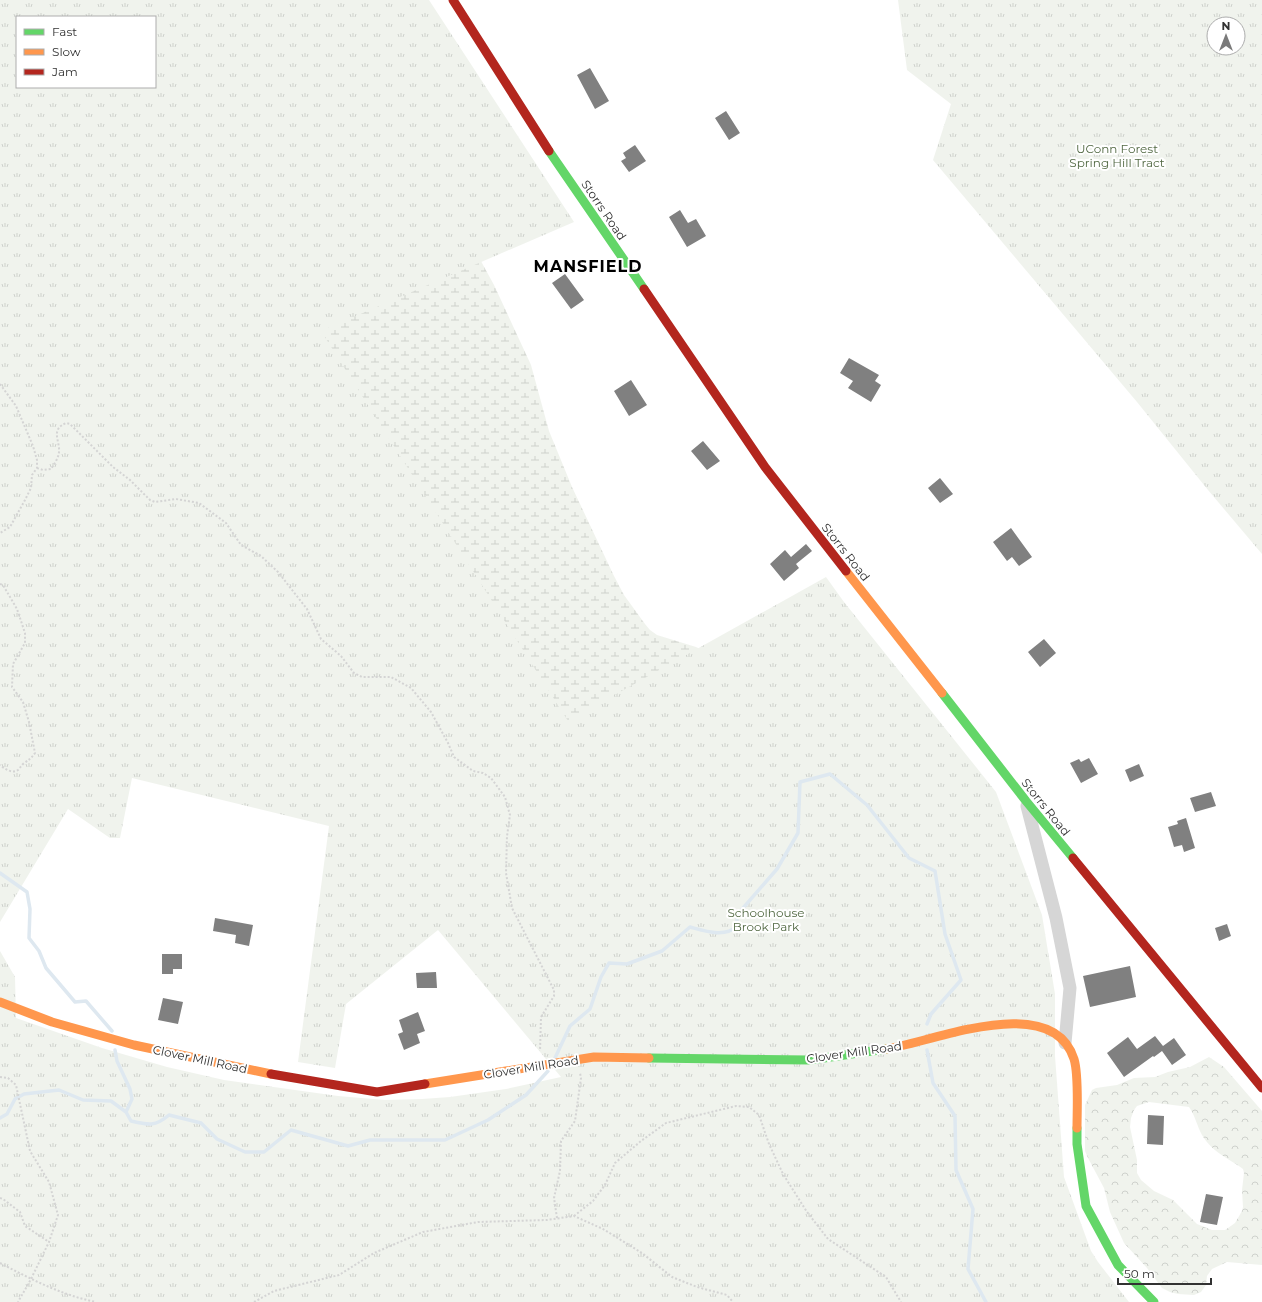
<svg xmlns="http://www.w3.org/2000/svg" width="1262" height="1302" font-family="Montserrat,sans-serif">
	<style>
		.forest { fill: url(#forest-crowns); fill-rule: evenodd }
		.wetland { fill: url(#wetland-marsh) }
		.park { fill: url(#park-tufts); fill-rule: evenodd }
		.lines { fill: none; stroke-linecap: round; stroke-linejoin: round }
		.stream { stroke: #dee8f0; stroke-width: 3.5 }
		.building { fill: #808080 }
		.path { stroke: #d4d4d4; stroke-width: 2; stroke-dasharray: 2 2; stroke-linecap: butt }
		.street { stroke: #d6d6d6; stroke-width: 13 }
		.fast { stroke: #63d668; stroke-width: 9 }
		.slow { stroke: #ff974d; stroke-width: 9 }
		.jam { stroke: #b3261e; stroke-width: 9 }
		.labels { text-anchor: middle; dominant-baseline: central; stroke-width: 4; stroke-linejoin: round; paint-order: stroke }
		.park-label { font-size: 12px; fill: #526943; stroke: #fff }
		.street-label { font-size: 12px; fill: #323232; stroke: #fff }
		.district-label { font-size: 16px; font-weight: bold; letter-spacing: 1px; fill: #000; stroke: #fff }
	</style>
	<defs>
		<pattern id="forest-crowns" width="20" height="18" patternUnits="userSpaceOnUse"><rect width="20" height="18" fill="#f0f3ed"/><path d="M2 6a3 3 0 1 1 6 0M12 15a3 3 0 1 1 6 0" fill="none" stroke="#ced1cc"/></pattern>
		<pattern id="wetland-marsh" width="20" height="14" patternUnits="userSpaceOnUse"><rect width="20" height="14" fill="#f0f3ed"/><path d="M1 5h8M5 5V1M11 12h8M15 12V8" fill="none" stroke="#ced1cc"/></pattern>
		<pattern id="park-tufts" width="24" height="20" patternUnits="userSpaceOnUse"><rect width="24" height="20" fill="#f0f3ed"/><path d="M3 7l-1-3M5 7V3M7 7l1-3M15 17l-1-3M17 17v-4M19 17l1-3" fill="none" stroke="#ced1cc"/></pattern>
	</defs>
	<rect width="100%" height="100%" fill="#fff"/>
	<path class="forest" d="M 1209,1057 L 1224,1067 L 1262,1111 L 1262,1265 L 1227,1262 L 1212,1269 L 1207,1276 L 1206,1285 L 1201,1292 L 1194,1295 L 1178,1294 L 1170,1292 L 1162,1288 L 1147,1268 L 1124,1243 L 1110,1212 L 1104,1188 L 1088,1158 L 1085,1151 L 1085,1105 L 1092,1090 L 1096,1088 L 1117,1085 L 1134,1078 L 1155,1077 L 1168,1072 L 1190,1067 ZM 1149,1102 L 1189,1107 C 1195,1115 1197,1126 1202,1135 C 1213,1153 1227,1157 1243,1169 L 1244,1173 L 1242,1190 L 1243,1207 L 1242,1211 L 1235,1223 L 1228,1228 L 1225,1230 L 1212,1230 L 1197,1224 L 1173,1200 L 1154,1191 L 1141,1180 L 1137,1173 L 1137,1160 L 1130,1127 L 1131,1118 L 1134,1110 L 1137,1106 Z"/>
	<path class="wetland" d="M 221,98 L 472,240 L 482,263 L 494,285 L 531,365 L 549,431 L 572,487 L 614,576 L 624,595 L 645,624 L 650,630 L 657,635 L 696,647 L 730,664 L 513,786 Z"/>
	<path class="park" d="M 0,0 L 429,0 L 574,222 L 321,331 L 568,721 L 826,577 L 844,602 L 996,792 L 1042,915 L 1055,994 L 1055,1056 L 1064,1177 L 1091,1251 L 1098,1262 L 1129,1302 L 0,1302 L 0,951 L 15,977 L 16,1018 L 102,1048 L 167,1067 L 224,1080 L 338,1096 L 385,1100 L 422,1099 L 450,1097 L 506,1089 L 561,1077 L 438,930 L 346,1004 L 335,1068 L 298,1062 L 329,826 L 132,778 L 120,838 L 110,838 L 68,809 L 0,922 ZM 17,17 L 155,17 L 155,87 L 17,87 Z
		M 898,0 L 1262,0 L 1262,554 L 1208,490 L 1137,402 L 933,160 L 951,104 L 907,70 ZM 1214,24 L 1238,24 L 1238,48 L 1214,48 Z"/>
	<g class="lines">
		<path class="stream" d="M 0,873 L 27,892 L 30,909 L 29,938 L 39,951 L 46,968 L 75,1002 L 86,1001 L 112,1031
			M 115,1050 L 117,1061 L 130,1089 L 132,1099 L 126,1112 L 131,1121 C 148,1125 155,1127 169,1115 L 201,1123 L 217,1139 L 245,1152 L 264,1152 L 291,1130 L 348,1146 L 370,1140 L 445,1140 L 488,1120 L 526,1095 L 548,1071
			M 927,1050 L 933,1083 L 955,1116 L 956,1170 L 973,1209 L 968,1269 L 986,1302
			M 555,1058 L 570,1026 L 590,1009 L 601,977 L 609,963 L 627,964 L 662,951 L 690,927 C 705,931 725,938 737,926 L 737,915 L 777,869 L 798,833 L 800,782 L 830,774 L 867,805 L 909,858 L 935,871 L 945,934 L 961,980 L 931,1014 L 927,1024
			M 0,1118 L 7,1114 L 15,1099 L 24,1094 L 59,1090 L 83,1100 L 111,1101 L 126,1112"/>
	</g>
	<path class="building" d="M 590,68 L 609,101 L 595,109 L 577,75 Z
		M 726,111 L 740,133 L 729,140 L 715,118 Z
		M 635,145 L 646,161 L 629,172 L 621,161 L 626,158 L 623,153 Z
		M 680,210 L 688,223 L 696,219 L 706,236 L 687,247 L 669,217 Z
		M 565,274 L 584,300 L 571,309 L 552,283 Z
		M 849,358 L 879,375 L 875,381 L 881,385 L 871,402 L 848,388 L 853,381 L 840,373 Z
		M 631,380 L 647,405 L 629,416 L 614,391 Z
		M 703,441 L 720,461 L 707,470 L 691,451 Z
		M 940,478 L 953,494 L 940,503 L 928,488 Z
		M 1011,528 L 1032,557 L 1019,566 L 1012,557 L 1007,561 L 993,542 Z
		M 806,544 L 812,551 L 796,564 L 799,568 L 784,581 L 770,564 L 785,550 L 791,557 Z
		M 1044,639 L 1056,653 L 1040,667 L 1028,652 Z
		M 1089,758 L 1098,774 L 1081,783 L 1070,763 L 1079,759 L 1081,762 Z
		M 1139,764 L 1144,776 L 1130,782 L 1125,770 Z
		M 1211,792 L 1216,806 L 1195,812 L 1190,798 Z
		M 1186,818 L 1195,848 L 1184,852 L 1182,845 L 1174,847 L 1168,827 L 1178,824 L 1177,821 Z
		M 215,918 L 253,925 L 249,946 L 235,943 L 236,935 L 213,931 Z
		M 1227,924 L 1231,936 L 1219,941 L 1215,928 Z
		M 162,954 L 182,954 L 182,969 L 173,969 L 173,974 L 162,974 Z
		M 1130,966 L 1136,997 L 1090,1007 L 1083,976 Z
		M 436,972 L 437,988 L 417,988 L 416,973 Z
		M 163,998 L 183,1002 L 178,1024 L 158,1020 Z
		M 418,1012 L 425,1031 L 417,1034 L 420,1043 L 404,1050 L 398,1034 L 403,1032 L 399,1020 Z
		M 1155,1036 L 1163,1046 L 1174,1038 L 1186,1055 L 1172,1065 L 1162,1051 L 1154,1057 L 1153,1056 L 1124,1077 L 1107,1053 L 1128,1037 L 1137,1049 Z
		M 1148,1115 L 1164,1116 L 1163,1145 L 1147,1144 Z
		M 1206,1194 L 1223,1197 L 1217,1225 L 1200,1222 Z"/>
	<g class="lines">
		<path class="path" d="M 0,384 L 16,406 L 33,446 L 37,460 L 37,468 L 32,475 L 31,488 L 25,500 L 10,527 L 0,533
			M 37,468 L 43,470 L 51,469 C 55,463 60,456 59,448 C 58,438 52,429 66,423 L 70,424 L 113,467 L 130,480 L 150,500 L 155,502 L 176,499 L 199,503 L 226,523 L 241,545 L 261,556 L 278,572 L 307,609 L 321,639 L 341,656 L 354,673 L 362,677 L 391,677 L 411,688 L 431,712 L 448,743 L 454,757 L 473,771 L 483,773 L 491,778 L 505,797 L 510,815 L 507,836 L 506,873 L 512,908 L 554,990 L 554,996 L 541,1017 L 540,1051
			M 0,584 L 3,585 L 17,609 L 25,633 L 25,643 L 13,664 L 12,687 L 23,702 L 29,722 L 35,753 C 31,759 28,760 23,764 C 21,766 20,768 18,770 C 12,774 5,769 0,765
			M 0,1077 L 8,1078 L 16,1085 L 30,1151 L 49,1182 L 58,1215 L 49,1242 L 31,1279 L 18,1302
			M 0,1198 L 3,1199 L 20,1212 L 25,1226 L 49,1242
			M 574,1216 L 593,1201 L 605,1185 L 615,1163 L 641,1141 L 666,1123 L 736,1106 L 749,1107 L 759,1115 L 769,1144 L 783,1174 L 807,1212 L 828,1239 L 886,1277 L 901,1302
			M 557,1218 L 554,1198 L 560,1171 L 561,1141 L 575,1121 L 581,1078 L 580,1073
			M 0,1263 C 31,1279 61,1295 96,1302
			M 254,1302 L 274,1291 L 339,1275 L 374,1253 L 423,1232 L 478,1222 L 547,1220 L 574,1216 L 603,1229 L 642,1253 L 672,1277 L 697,1287 L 727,1295 L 733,1302"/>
		<path class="street" d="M 1027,806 L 1056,918 L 1070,988 L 1065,1043"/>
		<path class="fast" d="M 549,151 L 644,289
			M 942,693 L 1026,801 L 1073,858
			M 649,1058 L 810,1060 L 886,1049
			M 1077,1128 L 1077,1144 L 1086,1206 L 1118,1265 L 1154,1302"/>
		<path class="slow" d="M 846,571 L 942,693
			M 0,1002 L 52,1022 L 134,1045 L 271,1074
			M 886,1049 C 933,1042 1052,990 1074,1059 C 1079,1075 1077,1110 1077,1128
			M 425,1084 L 594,1057 L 649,1058"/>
		<path class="jam" d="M 453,0 L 549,151
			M 644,289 L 765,467 L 846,571
			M 1073,858 L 1262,1088
			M 271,1074 L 377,1092 L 425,1084"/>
	</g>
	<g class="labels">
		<g class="park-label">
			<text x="1117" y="148">UConn Forest<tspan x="1117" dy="14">Spring Hill Tract</tspan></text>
			<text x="766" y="912">Schoolhouse<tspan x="766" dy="14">Brook Park</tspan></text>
		</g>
		<g class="street-label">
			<text transform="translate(604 210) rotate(56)">Storrs Road</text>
			<text transform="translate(846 552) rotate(52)">Storrs Road</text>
			<text transform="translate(1046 807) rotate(51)">Storrs Road</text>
			<text transform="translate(854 1052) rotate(-8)">Clover Mill Road</text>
			<text transform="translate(200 1059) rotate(12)">Clover Mill Road</text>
			<text transform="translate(531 1067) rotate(-9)">Clover Mill Road</text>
		</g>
		<g class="district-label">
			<text x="588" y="266">MANSFIELD</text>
		</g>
	</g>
	<rect x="16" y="16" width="140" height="72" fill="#ffffff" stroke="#adadad"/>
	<rect x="24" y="29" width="20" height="6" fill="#63d668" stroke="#adadad"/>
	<text x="52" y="36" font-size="12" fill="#323232">Fast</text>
	<rect x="24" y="49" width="20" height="6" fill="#ff974d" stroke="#adadad"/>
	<text x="52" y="56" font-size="12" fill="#323232">Slow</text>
	<rect x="24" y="69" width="20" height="6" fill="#b3261e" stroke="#adadad"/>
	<text x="52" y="76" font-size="12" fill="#323232">Jam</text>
	<g transform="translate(1226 36)"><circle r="19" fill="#ffffff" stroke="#adadad"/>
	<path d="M0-3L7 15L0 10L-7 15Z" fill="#7a7a7a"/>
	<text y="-6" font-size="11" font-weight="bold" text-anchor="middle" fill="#323232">N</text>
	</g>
	<path d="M1118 1278v6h93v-6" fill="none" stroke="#323232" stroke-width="2"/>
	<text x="1124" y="1278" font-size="12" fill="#323232" stroke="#ffffff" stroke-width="3" paint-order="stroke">50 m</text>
</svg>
